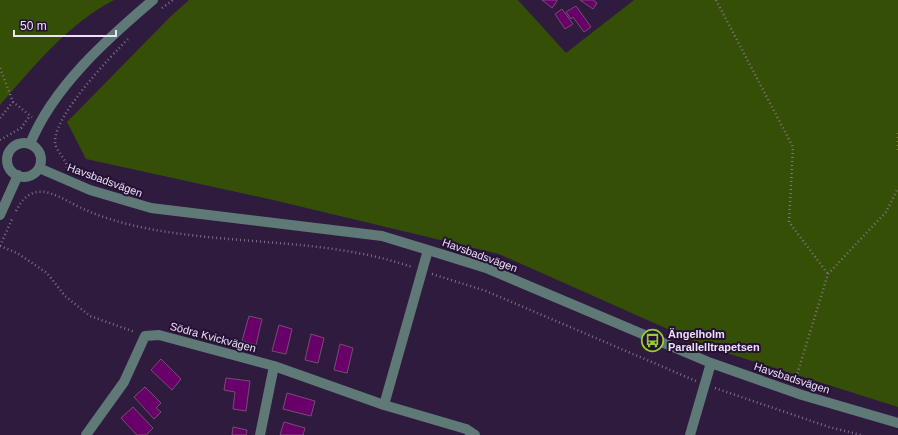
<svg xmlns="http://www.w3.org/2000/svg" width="898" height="435" font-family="Arial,sans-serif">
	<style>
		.green { fill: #364f07 }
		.building { fill: #69006a; stroke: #725071 }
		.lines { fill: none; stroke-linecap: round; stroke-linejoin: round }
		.path { stroke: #80708e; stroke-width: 2.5; stroke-dasharray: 1 3; stroke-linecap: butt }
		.minor { stroke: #5f7976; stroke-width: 10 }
		.labels { text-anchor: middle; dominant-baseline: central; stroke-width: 4; stroke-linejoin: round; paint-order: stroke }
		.street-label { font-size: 11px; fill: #ede2f9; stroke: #241133 }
		.poi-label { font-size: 11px; font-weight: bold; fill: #ede2f9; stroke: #241133; text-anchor: start }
	</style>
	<rect width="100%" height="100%" fill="#2e1b3e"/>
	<path class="green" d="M 0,0 L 114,0 C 68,24 34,66 0,105 Z
		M 189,0 L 518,0 L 566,53 L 634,0 L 898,0 L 898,407 L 708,347 L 499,254 L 273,200 L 86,159 L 67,122 L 171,16 Z"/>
	<path class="building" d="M 542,0 L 557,0 L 557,1 L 552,8 Z
		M 580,0 L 593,0 L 597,3 L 593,9 Z
		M 576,6 L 591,27 L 584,32 L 573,17 L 571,19 L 566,12 Z
		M 562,9 L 573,24 L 565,29 L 555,14 Z
		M 249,316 L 262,319 L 256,345 L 242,341 Z
		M 279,325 L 292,329 L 286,354 L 272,351 Z
		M 311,334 L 324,338 L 318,363 L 305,360 Z
		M 340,344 L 353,348 L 347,373 L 334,370 Z
		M 161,359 L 181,379 L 172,390 L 151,370 Z
		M 226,378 L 250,381 L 246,411 L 233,409 L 235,392 L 224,390 Z
		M 145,387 L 161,403 L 156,408 L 161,412 L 154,419 L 134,397 Z
		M 287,393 L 315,401 L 311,416 L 283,409 Z
		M 133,407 L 153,428 L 146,435 L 137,435 L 121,418 Z
		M 284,422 L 305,428 L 303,435 L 280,435 Z
		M 233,427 L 247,430 L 246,435 L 232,435 Z"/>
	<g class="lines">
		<path class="path" d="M 716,0 L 793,147 L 789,222 L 828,274
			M 162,8 L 173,0
			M 0,68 L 13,102 L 32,117
			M 0,118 L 13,102
			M 898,133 L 898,151
			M 0,140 L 21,128 L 29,117
			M 67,168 C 67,158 55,152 55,141 C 55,115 110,57 129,38
			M 16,211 C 35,173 62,201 88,211 C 104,218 122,223 140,227 C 230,246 324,237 412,267
			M 0,246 L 12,219
			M 0,246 L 17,253 L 47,273 L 65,296 L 90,316 L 135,332
			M 432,274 L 486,291 L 696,381
			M 795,381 L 828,274 L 886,212 L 898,188
			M 715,388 L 829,427 L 861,435"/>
		<path class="minor" d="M7 160a17 17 0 1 1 34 0a17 17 0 1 1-34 0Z
			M 30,144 C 53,87 107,39 153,0
			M 39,168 L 90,190 L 151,208 L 382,236 L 428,250 L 486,268 L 711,363 L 802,395 L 898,423
			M 0,215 L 18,175
			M 384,405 L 428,250
			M 86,435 L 124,382 L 145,336 L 159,335 L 274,366 L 384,405 L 466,429 L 475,435
			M 260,435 L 274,366
			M 690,435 L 711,363"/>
	</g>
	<defs>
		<symbol id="bus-ring" viewBox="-11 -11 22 22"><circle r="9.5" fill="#241133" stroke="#96cc39" stroke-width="1.5"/><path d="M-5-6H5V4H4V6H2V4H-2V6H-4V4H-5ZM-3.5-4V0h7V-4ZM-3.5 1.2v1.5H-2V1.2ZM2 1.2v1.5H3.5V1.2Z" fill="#96cc39"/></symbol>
	</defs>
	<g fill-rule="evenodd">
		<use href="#bus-ring" x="640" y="328" width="25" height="25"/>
	</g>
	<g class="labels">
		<g class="street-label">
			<text transform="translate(105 180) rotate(20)">Havsbadsvägen</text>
			<text transform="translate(480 255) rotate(20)">Havsbadsvägen</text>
			<text transform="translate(213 337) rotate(15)">Södra Kvickvägen</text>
			<text transform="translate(792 378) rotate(18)">Havsbadsvägen</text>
		</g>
		<g class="poi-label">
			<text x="668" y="334">Ängelholm<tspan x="668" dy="13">Parallelltrapetsen</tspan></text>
		</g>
	</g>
	<path d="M14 30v6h102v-6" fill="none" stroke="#ede2f9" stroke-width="2"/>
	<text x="20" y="30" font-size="12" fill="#ede2f9" stroke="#241133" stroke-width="3" paint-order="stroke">50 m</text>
</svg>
